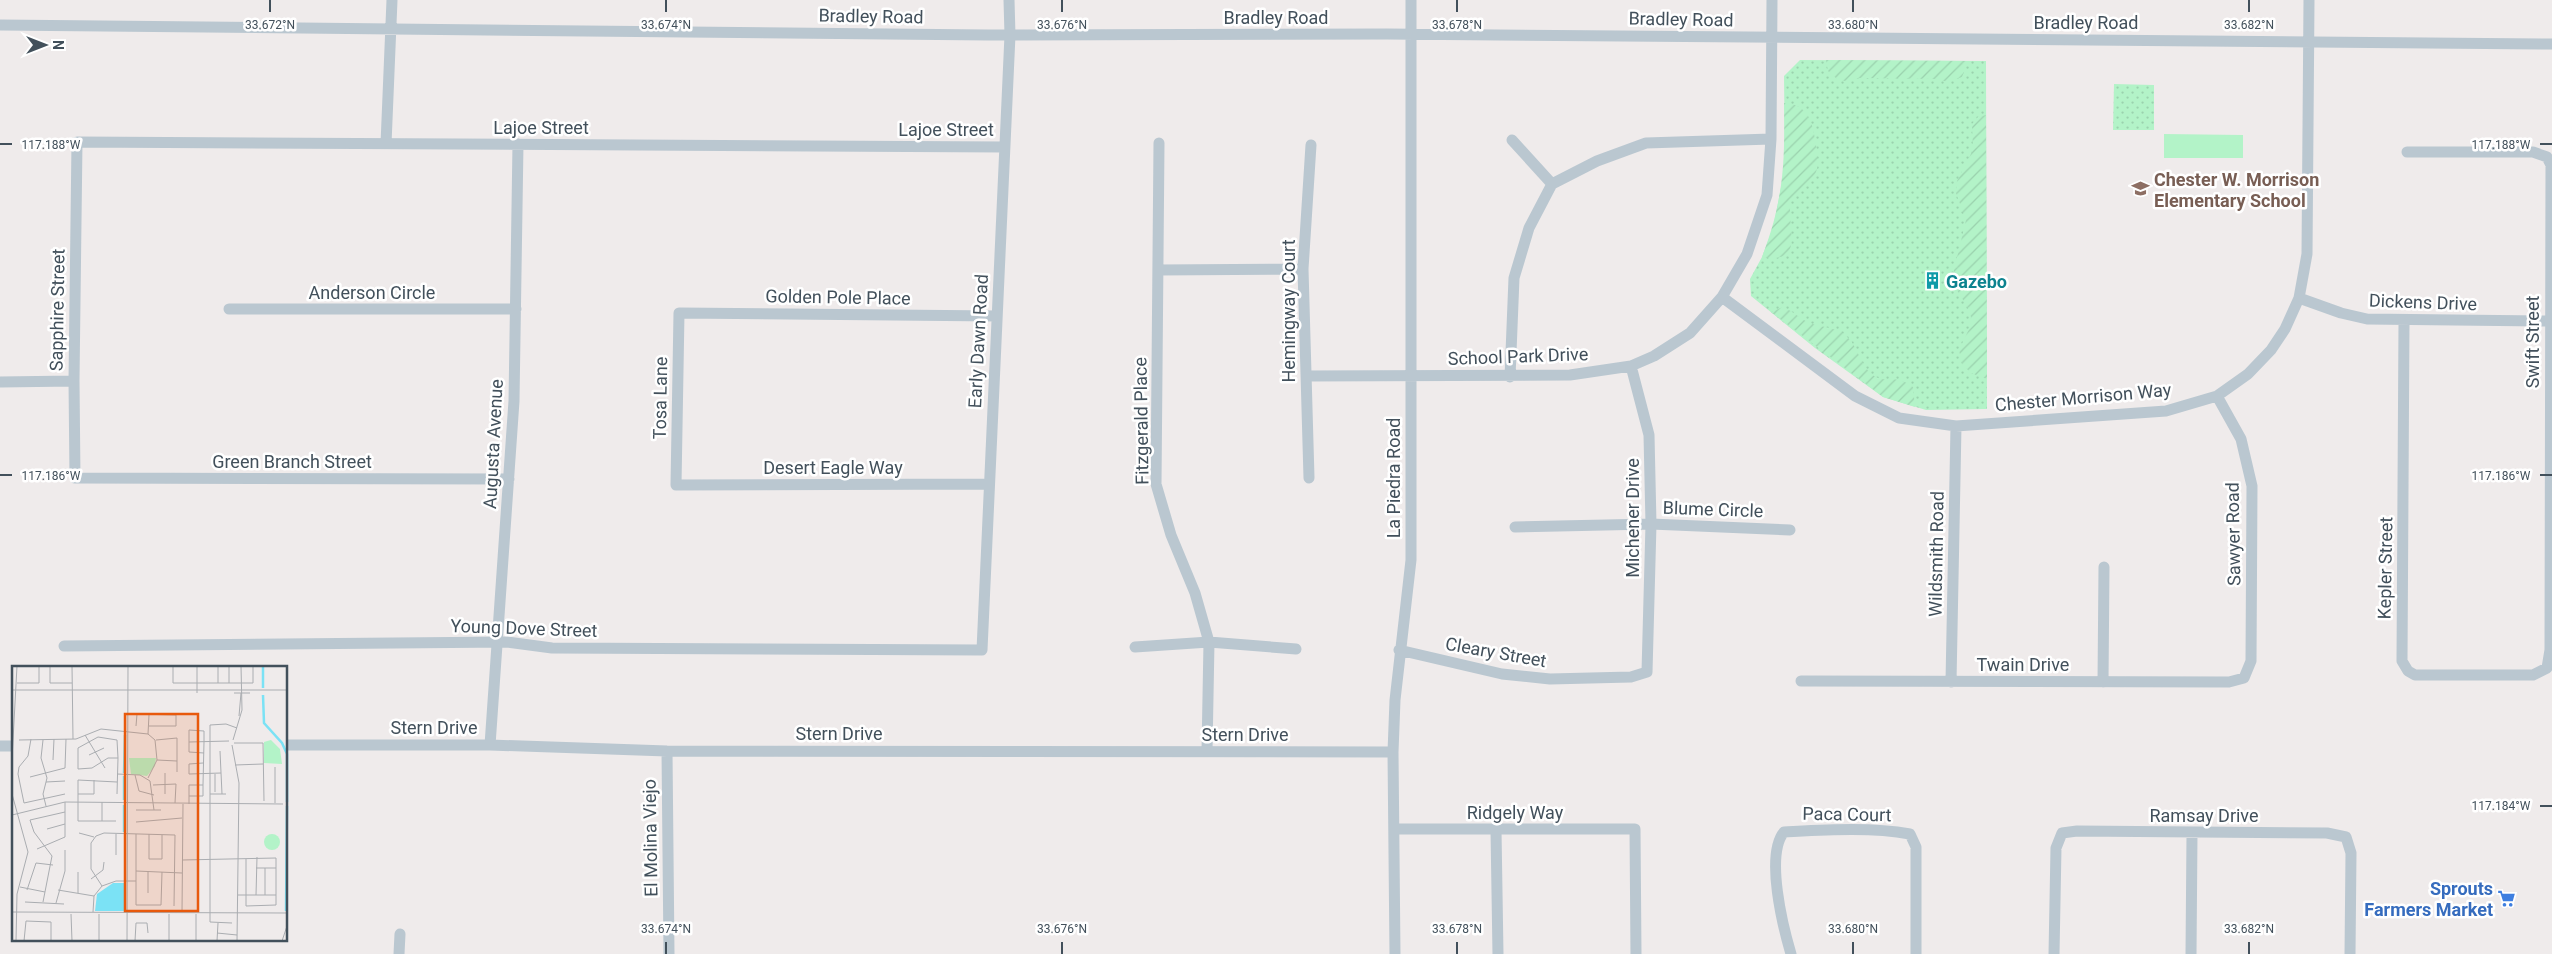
<svg xmlns="http://www.w3.org/2000/svg" width="2552" height="954" font-family="Roboto,sans-serif">
	<style>
		.grass { fill: url(#grass-dots) }
		.garden { fill: url(#garden-furrows) }
		.pitch { fill: #b3f3c8 }
		.lines { fill: none; stroke-linecap: round; stroke-linejoin: round }
		.minor { stroke: #bac7d0; stroke-width: 11 }
		.ticks { fill: none; stroke: #42505b; stroke-width: 2 }
		.labels { text-anchor: middle; dominant-baseline: central; stroke-width: 5; stroke-linejoin: round; paint-order: stroke }
		.street-label { font-size: 18px; fill: #42505b; stroke: #fff }
		.education-label { font-size: 18px; font-weight: bold; fill: #785e54; stroke: #fff; text-anchor: start }
		.culture-label { font-size: 18px; font-weight: bold; fill: #0d838f; stroke: #fff; text-anchor: start }
		.shop-label { font-size: 18px; font-weight: bold; fill: #366cbe; stroke: #fff; text-anchor: end }
		.inset-river { fill: none; stroke: #7be2f5; stroke-width: 2.5 }
		.inset-road { fill: none; stroke: #aaadb1; stroke-width: 1 }
		.view { fill: #e8590c; fill-opacity: 0.15; stroke: #e8590c; stroke-width: 2.5 }
		.inset-edge { fill: none; stroke: #42505b; stroke-width: 2.5 }
		.ticks-label { font-size: 12px; text-anchor: middle; fill: #42505b; stroke: #fff; stroke-width: 5; stroke-linejoin: round; paint-order: stroke }
	</style>
	<defs>
		<pattern id="grass-dots" width="8" height="8" patternUnits="userSpaceOnUse" patternTransform="scale(1.25)"><rect width="8" height="8" fill="#b3f3c8"/><path d="M2 2h.1M6 6h.1" fill="none" stroke="#9bd2ae" stroke-width="1.8" stroke-linecap="round"/></pattern>
		<pattern id="garden-furrows" width="10" height="10" patternUnits="userSpaceOnUse" patternTransform="scale(1.25)"><rect width="10" height="10" fill="#b3f3c8"/><path d="M-1 1l2-2M0 10L10 0M9 11l2-2" fill="none" stroke="#9bd2ae"/></pattern>
	</defs>
	<rect width="100%" height="100%" fill="#efebeb"/>
	<path class="grass" d="M 1800,60 L 1986,61 L 1987,409 L 1926,410 L 1883,397 L 1815,348 L 1751,296 L 1750,279 L 1762,257 L 1773,228 L 1785,167 L 1784,76 Z
		M 2114,84 L 2154,85 L 2154,130 L 2113,130 Z"/>
	<path class="garden" d="M 1826,60 L 1968,61 L 1962,77 L 1948,82 L 1937,79 L 1860,78 L 1845,81 L 1837,79 L 1828,71 Z
		M 1784,103 C 1809,104 1813,124 1816,145 C 1817,153 1819,165 1816,172 C 1811,184 1801,190 1792,198 C 1783,222 1810,265 1762,257 C 1784,200 1785,162 1784,103 Z
		M 1986,115 L 1987,379 L 1971,373 L 1962,364 L 1959,350 L 1969,329 L 1971,317 L 1967,306 L 1953,284 L 1954,270 L 1966,220 L 1956,193 L 1957,181 L 1973,150 L 1972,124 L 1978,117 Z
		M 1783,307 C 1793,311 1800,319 1810,323 C 1826,329 1839,326 1851,341 C 1858,351 1863,369 1874,376 C 1887,384 1894,373 1913,387 L 1915,407 L 1883,397 L 1771,312 Z"/>
	<path class="pitch" d="M 2164,134 L 2243,135 L 2243,158 L 2164,158 Z"/>
	<g class="lines">
		<path class="minor" d="M 0,25 L 988,35 L 1387,34 L 2552,44
			M 1512,140 L 1552,184
			M 1159,143 L 1156,484 L 1171,535 L 1195,593 L 1209,642 L 1207,751
			M 386,144 L 392,0
			M 1158,270 L 1303,269
			M 1722,297 L 1855,396 L 1899,418 L 1956,426 L 2166,411 L 2217,396 L 2248,374 L 2271,350 L 2285,329 L 2299,298 L 2307,254 L 2309,0
			M 2299,298 L 2341,313 L 2367,319 L 2549,321
			M 229,309 L 516,309
			M 2404,321 L 2402,661 L 2408,671 L 2415,675 L 2533,675 L 2547,668 L 2550,650 L 2551,165 L 2547,157 L 2533,152 L 2407,152
			M 1306,376 L 1570,375 L 1631,366 L 1654,356 L 1690,333 L 1722,297 L 1747,254 L 1767,195 L 1771,139 L 1772,0
			M 1510,377 L 1514,278 L 1529,228 L 1552,184 L 1597,161 L 1646,143 L 1771,139
			M 0,382 L 74,381
			M 1309,478 L 1303,269 L 1311,145
			M 509,479 L 75,478 L 74,381 L 77,142 L 1005,147
			M 989,484 L 676,485 L 679,313 L 997,316
			M 1515,527 L 1651,524 L 1790,530
			M 64,646 L 507,642 L 552,648 L 982,650 L 1010,35 L 1009,0
			M 1135,647 L 1209,642 L 1296,649
			M 1399,650 L 1502,674 L 1550,679 L 1631,677 L 1647,672 L 1651,524 L 1649,435 L 1631,366
			M 1801,681 L 2229,682 L 2244,678 L 2251,661 L 2252,486 L 2241,439 L 2217,396
			M 1951,682 L 1956,426
			M 2103,682 L 2104,567
			M 286,745 L 490,745 L 667,751 L 1393,752
			M 490,745 L 514,401 L 518,144
			M 0,746 L 14,746
			M 667,751 L 669,954
			M 1395,829 L 1635,829 L 1636,954
			M 1496,830 L 1498,954
			M 399,954 L 400,934
			M 1395,954 L 1393,752 L 1395,700 L 1411,560 L 1411,0
			M 1791,954 C 1783,927 1765,855 1784,832 C 1825,830 1870,827 1910,834 L 1916,847 L 1916,954
			M 2054,954 L 2056,848 L 2062,833 L 2077,831 L 2327,833 L 2346,837 L 2351,853 L 2350,954
			M 2191,954 L 2192,834"/>
	</g>
	<path class="ticks" d="M 270,0 L 270,12M 666,0 L 666,12M 1062,0 L 1062,12M 1457,0 L 1457,12M 1853,0 L 1853,12M 2249,0 L 2249,12M 0,144 L 12,144M 2540,144 L 2552,144M 0,475 L 12,475M 2540,475 L 2552,475M 2540,806 L 2552,806M 666,942 L 666,954M 1062,942 L 1062,954M 1457,942 L 1457,954M 1853,942 L 1853,954M 2249,942 L 2249,954"/>
	<defs>
		<symbol id="school-bare" viewBox="-9 -9 18 18"><path d="M0-5L7-2L0 1L-7-2ZM-4 1L0 2.5L4 1V4Q0 6-4 4Z" fill="#8d6e63" stroke="#fff" stroke-width="2.5" paint-order="stroke"/></symbol>
		<symbol id="building-bare" viewBox="-9 -9 18 18"><path d="M-4-6H4V6H1V3H-1V6H-4ZM-2.5-4.3h1.7v1.8h-1.7ZM.8-4.3h1.7v1.8H.8ZM-2.5-1h1.7V.8h-1.7ZM.8-1h1.7V.8H.8Z" fill="#0f9aa8" stroke="#fff" stroke-width="2.5" paint-order="stroke"/></symbol>
		<symbol id="supermarket-bare" viewBox="-9 -9 18 18"><path d="M-6-5.5h2.5l.6 2H6L4.5 2H-2.5L-4.4-4H-6ZM-1.5 3.2a1.3 1.3 0 1 0 .1 0ZM3 3.2a1.3 1.3 0 1 0 .1 0Z" fill="#3f7fe0" stroke="#fff" stroke-width="2.5" paint-order="stroke"/></symbol>
	</defs>
	<g fill-rule="evenodd">
		<use href="#school-bare" x="2128" y="176" width="25" height="25"/>
		<use href="#building-bare" x="1920" y="268" width="25" height="25"/>
		<use href="#supermarket-bare" x="2494" y="886" width="25" height="25"/>
	</g>
	<g class="labels">
		<g class="street-label">
			<text transform="translate(871 16) rotate(1)">Bradley Road</text>
			<text x="1276" y="17">Bradley Road</text>
			<text transform="translate(1681 19) rotate(1)">Bradley Road</text>
			<text x="2086" y="22">Bradley Road</text>
			<text x="541" y="127">Lajoe Street</text>
			<text x="946" y="129">Lajoe Street</text>
			<text x="372" y="292">Anderson Circle</text>
			<text transform="translate(838 297) rotate(1)">Golden Pole Place</text>
			<text transform="translate(2423 302) rotate(2)">Dickens Drive</text>
			<text transform="translate(57 310) rotate(-89)">Sapphire Street</text>
			<text transform="translate(1288 311) rotate(-90)">Hemingway Court</text>
			<text transform="translate(978 341) rotate(-87)">Early Dawn Road</text>
			<text transform="translate(2532 342) rotate(-90)">Swift Street</text>
			<text transform="translate(1518 356) rotate(-2)">School Park Drive</text>
			<text transform="translate(2083 397) rotate(-5)">Chester Morrison Way</text>
			<text transform="translate(660 398) rotate(-89)">Tosa Lane</text>
			<text transform="translate(1141 421) rotate(-91)">Fitzgerald Place</text>
			<text transform="translate(493 444) rotate(-87)">Augusta Avenue</text>
			<text x="292" y="461">Green Branch Street</text>
			<text x="833" y="467">Desert Eagle Way</text>
			<text transform="translate(1393 478) rotate(-90)">La Piedra Road</text>
			<text transform="translate(1713 509) rotate(2)">Blume Circle</text>
			<text transform="translate(1632 518) rotate(-90)">Michener Drive</text>
			<text transform="translate(2233 534) rotate(-91)">Sawyer Road</text>
			<text transform="translate(1936 554) rotate(-89)">Wildsmith Road</text>
			<text transform="translate(2385 568) rotate(-89)">Kepler Street</text>
			<text transform="translate(524 628) rotate(2)">Young Dove Street</text>
			<text transform="translate(1496 652) rotate(10)">Cleary Street</text>
			<text x="2023" y="664">Twain Drive</text>
			<text x="434" y="727">Stern Drive</text>
			<text x="839" y="733">Stern Drive</text>
			<text x="1245" y="734">Stern Drive</text>
			<text x="1515" y="812">Ridgely Way</text>
			<text transform="translate(1847 814) rotate(1)">Paca Court</text>
			<text x="2204" y="815">Ramsay Drive</text>
			<text transform="translate(650 838) rotate(-91)">El Molina Viejo</text>
		</g>
		<g class="education-label">
			<text x="2154" y="179">Chester W. Morrison<tspan x="2154" dy="21">Elementary School</tspan></text>
		</g>
		<g class="culture-label">
			<text x="1946" y="281">Gazebo</text>
		</g>
		<g class="shop-label">
			<text x="2493" y="888">Sprouts<tspan x="2493" dy="21">Farmers Market</tspan></text>
		</g>
	</g>
	<g transform="translate(12 666)">
		<rect width="275" height="275" fill="#efebeb"/>
		<path d="M 259,74 L 268,83 L 270,98 L 252,97 L 252,76 ZM 117,92 L 144,92 L 143,100 L 135,110 L 119,108 Z" fill="#b3f3c8"/>
		<path d="M252 176a8 8 0 1 1 16 0a8 8 0 1 1-16 0Z" fill="#b3f3c8"/>
		<path d="M 101,217 L 112,217 L 112,245 L 83,245 L 85,228 Z" fill="#7be2f5"/>
		<path class="inset-river" d="M 251,0 L 251,22M 251,29 L 252,57 L 270,77 L 275,88 L 275,136M 112,107 L 113,69M 112,134 L 112,110M 112,166 L 112,139M 274,245 L 275,140"/>
		<path class="inset-road" d="M 38,0 L 38,17 L 60,17M 60,0 L 61,73M 161,0 L 161,17 L 241,17 L 241,0M 185,0 L 185,27M 206,0 L 206,17M 217,0 L 217,17M 5,17 L 27,17 L 27,0M 0,24 L 275,24M 222,27 L 238,27M 227,50 L 229,27M 124,60 L 125,48 L 164,49 L 164,60 L 137,60M 136,68 L 137,49M 73,69 L 93,102M 19,73 L 16,90 L 7,101 L 6,108 L 12,137 L 53,128M 7,74 L 64,73 L 89,63 L 136,68 L 143,74 L 145,94 L 136,112M 31,74 L 29,92 L 35,112 L 31,128 L 34,140M 144,74 L 165,72 L 165,106M 221,74 L 230,44 L 229,0M 177,76 L 217,75M 222,77 L 251,77 L 252,135M 220,79 L 227,117 L 225,275M 208,85 L 210,128M 77,89 L 92,82M 0,93 L 5,0M 41,94 L 42,73M 145,94 L 165,95M 191,97 L 177,98 L 177,108 L 209,107M 223,99 L 251,98M 263,101 L 263,137M 105,108 L 128,109 L 138,115 L 142,144M 203,108 L 203,126M 123,109 L 127,125 L 142,129M 18,111 L 53,102 L 54,73M 34,116 L 53,115M 141,119 L 164,118 L 163,137M 0,128 L 16,186 L 5,228 L 4,275M 66,128 L 82,128 L 82,114M 105,128 L 106,92 L 105,74 L 86,71 L 66,82 L 66,103 L 80,102 L 96,92 L 106,92M 153,128 L 153,107M 198,128 L 214,128M 177,130 L 191,130 L 191,119 L 192,76 L 192,65 L 177,64 L 177,86 L 192,87M 90,136 L 90,155M 177,138 L 177,119 L 191,119M 124,144 L 149,144M 0,149 L 53,136 L 271,138M 104,155 L 66,155 L 66,114 L 105,116M 124,156 L 170,152M 35,163 L 53,158M 67,167 L 82,171M 104,168 L 104,189M 124,168 L 124,239 L 149,239 L 150,206M 137,168 L 137,193 L 150,193 L 150,169M 25,183 L 53,171 L 53,136M 170,194 L 264,192 L 264,239 L 234,240 L 234,193M 244,202 L 264,202M 124,205 L 170,207M 136,205 L 136,227M 66,206 L 66,227M 79,213 L 91,204 L 92,196M 90,220 L 79,203 L 79,177 L 84,170 L 92,167 L 163,169 L 162,240M 8,221 L 33,226M 15,224 L 24,197 L 41,199M 46,224 L 82,230M 226,229 L 264,229M 244,229 L 245,191M 253,229 L 253,202M 13,236 L 52,238M 31,236 L 40,190 L 22,166 L 18,154 L 53,146M 44,237 L 53,205 L 53,184M 0,246 L 275,247M 81,246 L 82,230 L 90,220 L 104,215 L 124,215M 170,246 L 171,138M 59,248 L 60,275M 157,248 L 157,275M 198,256 L 198,59 L 214,58 L 225,62M 198,256 L 220,257M 205,267 L 225,269M 12,275 L 14,255 L 39,256 L 39,275M 87,275 L 87,248M 115,275 L 116,0M 123,275 L 124,257 L 135,257 L 136,267M 184,275 L 184,248M 205,275 L 206,257M 270,275 L 275,260"/>
		<path class="view" d="M 113,48 L 186,48 L 186,245 L 113,245 Z"/>
		<rect width="275" height="275" class="inset-edge"/>
	</g>
	<g class="ticks-label">
		<text x="270" y="29">33.672°N</text>
		<text x="666" y="29">33.674°N</text>
		<text x="1062" y="29">33.676°N</text>
		<text x="1457" y="29">33.678°N</text>
		<text x="1853" y="29">33.680°N</text>
		<text x="2249" y="29">33.682°N</text>
		<text x="2501" y="149">117.188°W</text>
		<text x="51" y="149">117.188°W</text>
		<text x="2501" y="480">117.186°W</text>
		<text x="51" y="480">117.186°W</text>
		<text x="2501" y="810">117.184°W</text>
		<text x="666" y="933">33.674°N</text>
		<text x="1062" y="933">33.676°N</text>
		<text x="1457" y="933">33.678°N</text>
		<text x="1853" y="933">33.680°N</text>
		<text x="2249" y="933">33.682°N</text>
	</g>
	<g transform="translate(45 45) rotate(90)" stroke="#ffffff" stroke-width="4" paint-order="stroke">
	<path d="M0-4L9 19L0 12L-9 19Z" fill="#42505b"/>
	<text y="-8" font-size="14" font-weight="bold" text-anchor="middle" fill="#42505b">N</text>
	</g>
</svg>
